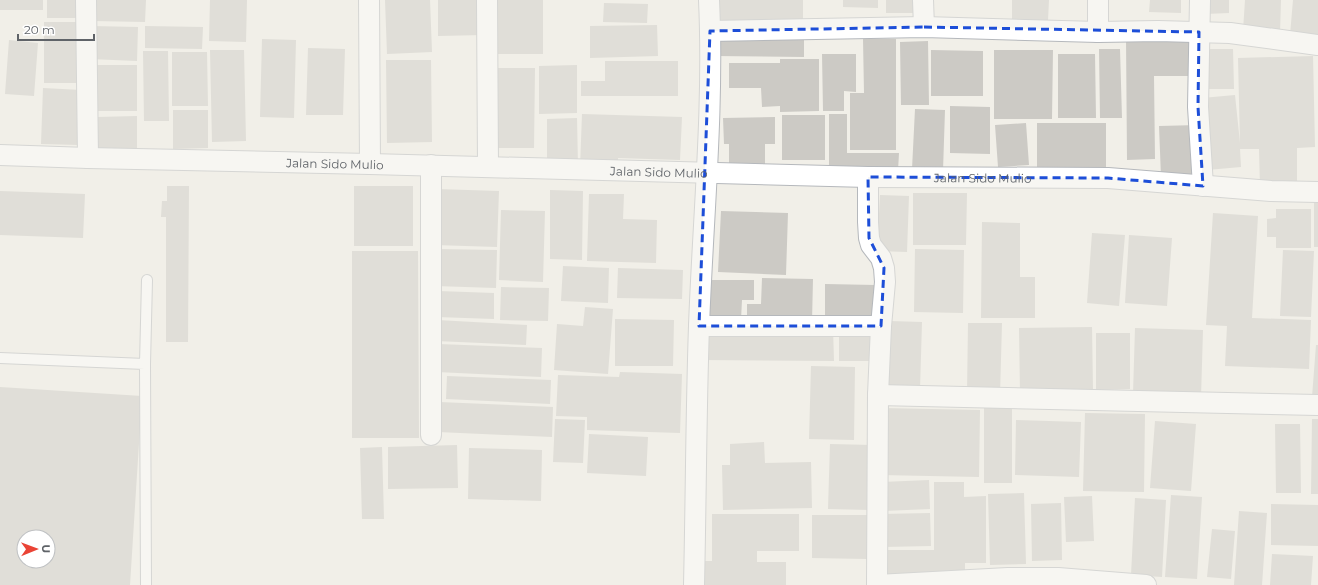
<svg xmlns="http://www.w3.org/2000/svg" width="1318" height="585" font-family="Montserrat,sans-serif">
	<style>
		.building { fill: #cccac5; fill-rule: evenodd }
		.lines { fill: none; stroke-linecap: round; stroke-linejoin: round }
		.service-casing { stroke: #b5b8bc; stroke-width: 12 }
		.minor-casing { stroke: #b5b8bc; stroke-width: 22 }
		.service { stroke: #fff; stroke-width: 10 }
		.minor { stroke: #fff; stroke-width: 20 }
		.marked { fill: none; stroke: #1d4ed8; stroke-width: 3; stroke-dasharray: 8 5; stroke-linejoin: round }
		.labels { text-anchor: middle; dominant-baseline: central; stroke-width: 3; stroke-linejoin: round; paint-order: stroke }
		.street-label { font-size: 12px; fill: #5f6368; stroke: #fff }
	</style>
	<rect width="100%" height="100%" fill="#f1efe8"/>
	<path class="building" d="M 0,0 L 43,0 L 43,10 L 0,10 Z
		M 47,0 L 80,0 L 80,18 L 47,18 Z
		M 93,0 L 146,0 L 145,22 L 93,21 Z
		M 210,0 L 247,0 L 246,42 L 209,41 Z
		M 385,0 L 430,0 L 432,52 L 387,54 Z
		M 438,0 L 482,0 L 483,35 L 438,36 Z
		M 498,0 L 543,0 L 543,54 L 498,54 Z
		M 715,0 L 803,0 L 803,26 L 714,24 Z
		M 843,0 L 878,0 L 878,8 L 843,7 Z
		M 886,0 L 917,0 L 917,13 L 886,13 Z
		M 1012,0 L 1049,0 L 1048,20 L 1012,20 Z
		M 1150,0 L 1181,0 L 1181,13 L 1149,12 Z
		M 1204,0 L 1229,0 L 1229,13 L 1205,14 Z
		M 1245,0 L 1281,0 L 1280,33 L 1243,31 Z
		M 1293,0 L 1318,0 L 1318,37 L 1290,35 Z
		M 604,3 L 648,4 L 647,23 L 603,22 Z
		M 44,22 L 83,22 L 83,83 L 44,83 Z
		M 657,25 L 658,56 L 590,58 L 590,26 Z
		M 91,26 L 138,27 L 137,61 L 90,59 Z
		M 145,26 L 203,27 L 202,49 L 145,48 Z
		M 715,34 L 804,35 L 804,57 L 714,56 Z
		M 1193,37 L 1193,76 L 1154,76 L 1155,159 L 1127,160 L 1126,38 Z
		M 262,39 L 296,40 L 294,118 L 260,117 Z
		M 863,39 L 896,39 L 896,150 L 850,150 L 850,93 L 864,93 Z
		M 9,40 L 38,43 L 34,96 L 5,94 Z
		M 928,41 L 929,105 L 901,105 L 900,42 Z
		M 308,48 L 345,49 L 343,115 L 306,115 Z
		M 1099,49 L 1120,49 L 1122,118 L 1100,118 Z
		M 1205,49 L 1233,49 L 1234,89 L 1207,89 Z
		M 210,50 L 244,50 L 246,141 L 212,142 Z
		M 931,50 L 983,51 L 983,96 L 931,96 Z
		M 994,50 L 1053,50 L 1052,119 L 994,119 Z
		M 143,51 L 168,51 L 169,121 L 144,121 Z
		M 172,52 L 207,52 L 208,106 L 172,106 Z
		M 822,54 L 856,54 L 856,92 L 844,91 L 844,111 L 823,111 Z
		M 1058,54 L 1095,54 L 1096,118 L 1058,118 Z
		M 1313,56 L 1315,147 L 1297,148 L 1297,186 L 1260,187 L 1259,149 L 1240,149 L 1241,167 L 1207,170 L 1202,98 L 1235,95 L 1240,143 L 1238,58 Z
		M 780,59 L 819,59 L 819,111 L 780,112 L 780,106 L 762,107 L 761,88 L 729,88 L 729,63 L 780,63 Z
		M 386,60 L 431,60 L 432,142 L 387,143 Z
		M 605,61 L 678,61 L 678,96 L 581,96 L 581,81 L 605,81 Z
		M 97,65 L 137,65 L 137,111 L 98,111 Z
		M 577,65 L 577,113 L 539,114 L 539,66 Z
		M 497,68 L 535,68 L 534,148 L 496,148 Z
		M 43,88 L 81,90 L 79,145 L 41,144 Z
		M 950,106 L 990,107 L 990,154 L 950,153 Z
		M 915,109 L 945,110 L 943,171 L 912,169 Z
		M 173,110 L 208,110 L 208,148 L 173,149 Z
		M 582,114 L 682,117 L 680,160 L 618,158 L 618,169 L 580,168 Z
		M 829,114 L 847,114 L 847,153 L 899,153 L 898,171 L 829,171 Z
		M 782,115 L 825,115 L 825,160 L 782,160 Z
		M 137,116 L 137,152 L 97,152 L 97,117 Z
		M 775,117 L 775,144 L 765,144 L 765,166 L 729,167 L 729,144 L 724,144 L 723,118 Z
		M 577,118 L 578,166 L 547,166 L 547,119 Z
		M 1026,123 L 1029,165 L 998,167 L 995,125 Z
		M 1037,123 L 1106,123 L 1106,170 L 1037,170 Z
		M 1198,125 L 1199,175 L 1161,177 L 1159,126 Z
		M 167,186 L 189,186 L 188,342 L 166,342 L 166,217 L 161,217 L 162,201 L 167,201 Z
		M 354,186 L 413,186 L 413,246 L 354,246 Z
		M 436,189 L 499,191 L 497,247 L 435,245 Z
		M 550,190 L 583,191 L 582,260 L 550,259 Z
		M 0,191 L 85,194 L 83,238 L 0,235 Z
		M 913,193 L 967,193 L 966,245 L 913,245 Z
		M 589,194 L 624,194 L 623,219 L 657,220 L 656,263 L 587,261 Z
		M 880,195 L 909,196 L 907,252 L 877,251 Z
		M 1314,203 L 1318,203 L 1318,247 L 1314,247 Z
		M 1276,209 L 1311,209 L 1311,248 L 1276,248 L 1276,237 L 1267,237 L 1267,219 L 1276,218 Z
		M 501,210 L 545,211 L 543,282 L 499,280 Z
		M 721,211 L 788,213 L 786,275 L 718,272 Z
		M 1213,213 L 1258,216 L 1252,318 L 1311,320 L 1309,369 L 1225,366 L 1227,326 L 1206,325 Z
		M 982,222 L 1020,223 L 1020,277 L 1035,277 L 1035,318 L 981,318 Z
		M 1092,233 L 1125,235 L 1119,306 L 1087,303 Z
		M 1129,235 L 1172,238 L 1167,306 L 1125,303 Z
		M 436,249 L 497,250 L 496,288 L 435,286 Z
		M 915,249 L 964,250 L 963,313 L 914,312 Z
		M 1283,250 L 1314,251 L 1311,317 L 1280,316 Z
		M 352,251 L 418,251 L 419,438 L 352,438 Z
		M 563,266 L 609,268 L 608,303 L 561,301 Z
		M 618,268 L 683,270 L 682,299 L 617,298 Z
		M 762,278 L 813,279 L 812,322 L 747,321 L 747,304 L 761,304 Z
		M 710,280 L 754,280 L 754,300 L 742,300 L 741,320 L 709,319 Z
		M 825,284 L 876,285 L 876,321 L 825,320 Z
		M 501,287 L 549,288 L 548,321 L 500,320 Z
		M 438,291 L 494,293 L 494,319 L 437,317 Z
		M 585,307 L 613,309 L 608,374 L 554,370 L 557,324 L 583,326 Z
		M 615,319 L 674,320 L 673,366 L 615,366 Z
		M 437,320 L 527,325 L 526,345 L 436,341 Z
		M 889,321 L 922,322 L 920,389 L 888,388 Z
		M 968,323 L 1002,323 L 1000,395 L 967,394 Z
		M 1092,327 L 1093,391 L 1020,393 L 1019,328 Z
		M 703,328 L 833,328 L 834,361 L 703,360 Z
		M 1135,328 L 1203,330 L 1201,397 L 1133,394 Z
		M 839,329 L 873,329 L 874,361 L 839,361 Z
		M 1096,333 L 1130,333 L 1130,389 L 1096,390 Z
		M 438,344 L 542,348 L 541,377 L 437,372 Z
		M 1316,345 L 1318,345 L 1318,398 L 1312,397 Z
		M 811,366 L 855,367 L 854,440 L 809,439 Z
		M 620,372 L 682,374 L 680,433 L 587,430 L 587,417 L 556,416 L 558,375 L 619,377 Z
		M 447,376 L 551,380 L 550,404 L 446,399 Z
		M 0,387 L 142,396 L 130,585 L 0,585 ZM 24,537 L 48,537 L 48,561 L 24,561 Z
		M 439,402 L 553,407 L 552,437 L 438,432 Z
		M 984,407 L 1012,407 L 1012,483 L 984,483 Z
		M 882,408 L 980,410 L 979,477 L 881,475 Z
		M 1085,413 L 1145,414 L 1144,492 L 1083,491 Z
		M 555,419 L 585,420 L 583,463 L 553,462 Z
		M 1312,419 L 1318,419 L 1318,494 L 1311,494 Z
		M 1016,420 L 1081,422 L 1079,477 L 1015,475 Z
		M 1155,421 L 1196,424 L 1191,491 L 1150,488 Z
		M 1275,424 L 1300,424 L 1301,493 L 1276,493 Z
		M 589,434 L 648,437 L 646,476 L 587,473 Z
		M 764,442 L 765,463 L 811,462 L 812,508 L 723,510 L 722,465 L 730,465 L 730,444 Z
		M 830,444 L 872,445 L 870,510 L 828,509 Z
		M 457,445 L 458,488 L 388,489 L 388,447 Z
		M 382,447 L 384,519 L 362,519 L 360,448 Z
		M 469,448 L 542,450 L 541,501 L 468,499 Z
		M 929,480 L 930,509 L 883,511 L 882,482 Z
		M 934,482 L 964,482 L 964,497 L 986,496 L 986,563 L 965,563 L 965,577 L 888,578 L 887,550 L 934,550 Z
		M 1024,493 L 1026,564 L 990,565 L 988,494 Z
		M 1171,495 L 1202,497 L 1197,579 L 1165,577 Z
		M 1092,496 L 1094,541 L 1066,542 L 1064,497 Z
		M 1135,498 L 1166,500 L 1162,577 L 1131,575 Z
		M 1061,503 L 1062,560 L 1032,561 L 1031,504 Z
		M 1271,504 L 1318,505 L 1318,546 L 1271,545 Z
		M 1239,511 L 1267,513 L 1262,585 L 1234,585 Z
		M 930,513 L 931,546 L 883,547 L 882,514 Z
		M 712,514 L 799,514 L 799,551 L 757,551 L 757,562 L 786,562 L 786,585 L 703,585 L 703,561 L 712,561 Z
		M 812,515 L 867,515 L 867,559 L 812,558 Z
		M 1212,529 L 1235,531 L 1231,579 L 1207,577 Z
		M 1272,554 L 1313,556 L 1311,585 L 1270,585 Z"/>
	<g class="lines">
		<defs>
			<path id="service" d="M 0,358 L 145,364
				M 146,585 L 145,364 L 147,280"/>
			<g id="minor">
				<path d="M 86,0 L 88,158"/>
				<path d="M 369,0 L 370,164"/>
				<path d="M 487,0 L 488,167"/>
				<path d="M 923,0 L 924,27"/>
				<path d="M 1098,0 L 1098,32"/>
				<path d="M 1200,0 L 1198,107 L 1203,186"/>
				<path d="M 710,31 L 924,27 L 1098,32 L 1158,31 L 1230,33 L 1318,45"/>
				<path id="s1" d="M 0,155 L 88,158 L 370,164 L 868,177 L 1108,178 L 1271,191 L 1318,192"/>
				<path d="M 431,165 L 431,435"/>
				<path d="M 868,177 L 868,222 L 869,238 L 871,245 L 881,258 L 884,268 L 885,282 L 881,326 L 878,395 L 877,585"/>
				<path d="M 699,326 L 881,326"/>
				<path d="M 878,395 L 1318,405"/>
				<path d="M 694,585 C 696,499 696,412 699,326 C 703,217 714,108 709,0"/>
				<path d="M 877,585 L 1008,578 L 1058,578 L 1146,585"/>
			</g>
		</defs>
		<use href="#service" class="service-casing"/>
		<use href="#minor" class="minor-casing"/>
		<use href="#service" class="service"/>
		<use href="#minor" class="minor"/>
	</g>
	<path d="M0 0H1318V585H0ZM 924,27 L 1199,32 L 1198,107 L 1203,186 L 1108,178 L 868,177 L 869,238 L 884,268 L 881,326 L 699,326 L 710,31 Z" fill="#f1efe8" fill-opacity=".55" fill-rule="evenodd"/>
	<path class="marked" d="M 924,27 L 1199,32 L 1198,107 L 1203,186 L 1108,178 L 868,177 L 869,238 L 884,268 L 881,326 L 699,326 L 710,31 Z"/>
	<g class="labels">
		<g class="street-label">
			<text stroke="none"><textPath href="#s1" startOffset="335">Jalan Sido Mulio</textPath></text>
			<text stroke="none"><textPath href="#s1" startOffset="659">Jalan Sido Mulio</textPath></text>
			<text stroke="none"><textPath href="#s1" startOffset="983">Jalan Sido Mulio</textPath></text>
		</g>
	</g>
	<g transform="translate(36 549) rotate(89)"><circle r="19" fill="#ffffff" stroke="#bfc1c3"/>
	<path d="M0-3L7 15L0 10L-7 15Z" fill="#ea4335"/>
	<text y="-6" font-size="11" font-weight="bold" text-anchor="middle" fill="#5f6368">U</text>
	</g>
	<path d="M18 34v6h76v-6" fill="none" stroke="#5f6368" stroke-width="2"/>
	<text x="24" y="34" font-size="12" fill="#5f6368" stroke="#ffffff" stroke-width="3" paint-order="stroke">20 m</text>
</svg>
